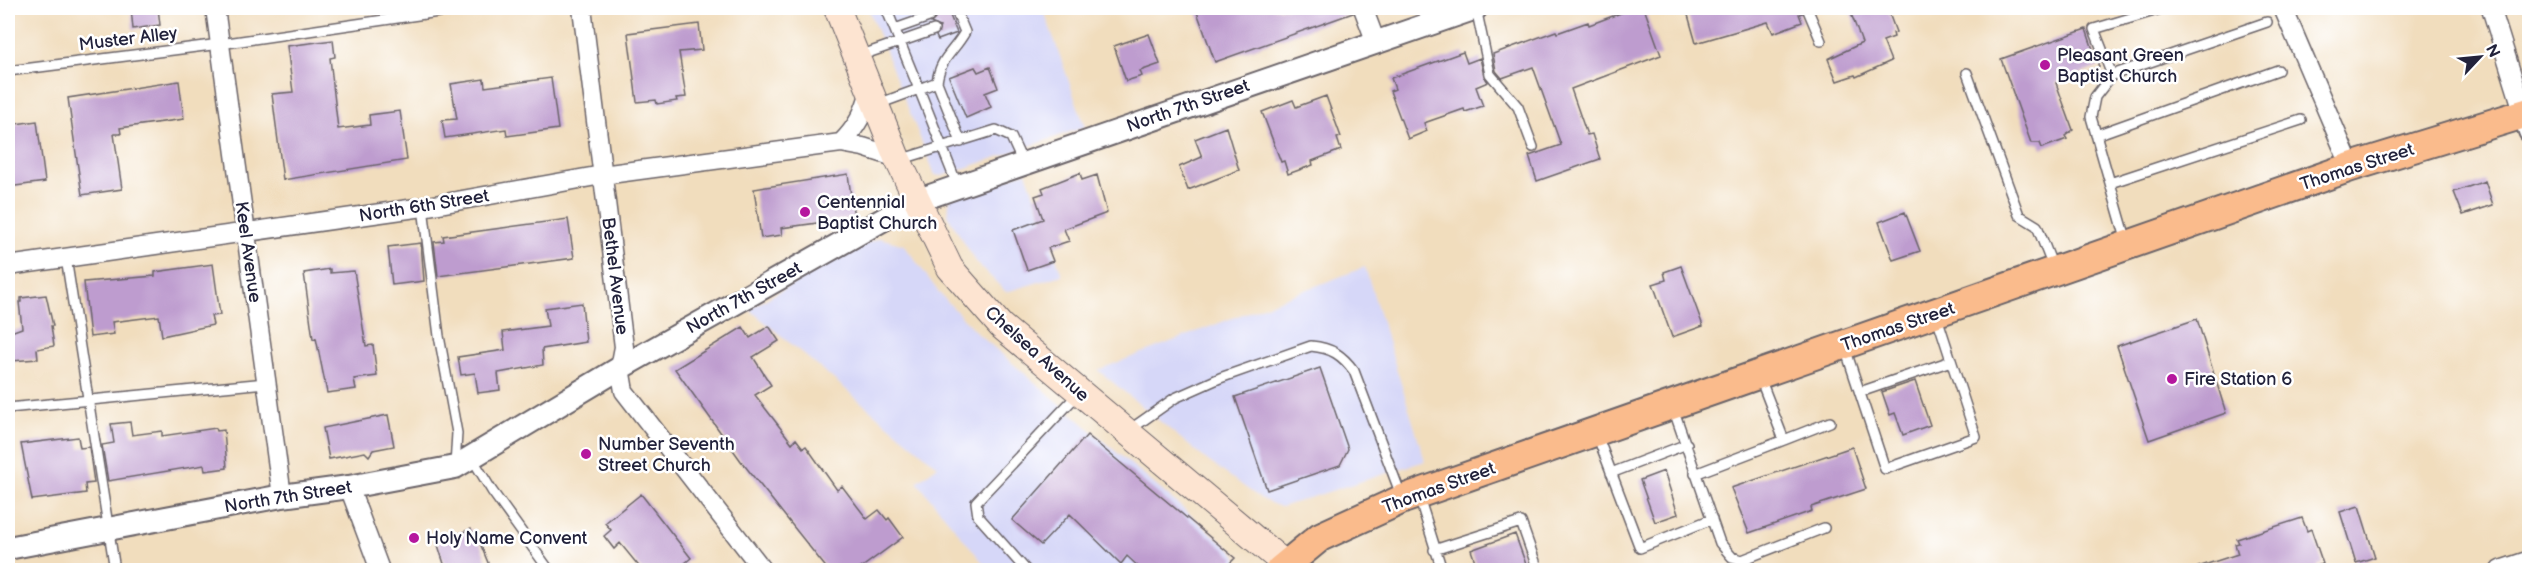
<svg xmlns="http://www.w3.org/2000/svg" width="2537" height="578" font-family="'Balsamiq Sans',sans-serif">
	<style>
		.built { fill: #d6d7f8 }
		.building { fill: #be9ccf }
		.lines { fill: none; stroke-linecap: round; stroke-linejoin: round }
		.service-casing { stroke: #6a6368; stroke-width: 12 }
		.minor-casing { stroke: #6a6368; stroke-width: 21 }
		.tertiary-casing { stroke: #6a6368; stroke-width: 26 }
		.secondary-casing { stroke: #6a6368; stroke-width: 28 }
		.primary-casing { stroke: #6a6368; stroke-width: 32 }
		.service { stroke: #fff; stroke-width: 9 }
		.minor { stroke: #fff; stroke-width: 18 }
		.tertiary { stroke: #fff; stroke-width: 22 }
		.secondary { stroke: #fde4d1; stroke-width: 26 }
		.primary { stroke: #fabb8c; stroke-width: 28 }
		.poi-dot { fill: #b5179e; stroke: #fff; stroke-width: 2 }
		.labels { text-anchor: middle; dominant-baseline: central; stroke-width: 5; stroke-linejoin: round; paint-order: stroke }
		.street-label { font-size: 18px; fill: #22223b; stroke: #fff }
		.poi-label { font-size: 18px; fill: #22223b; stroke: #fff; text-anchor: start }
	</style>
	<rect width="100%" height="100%" fill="#fff"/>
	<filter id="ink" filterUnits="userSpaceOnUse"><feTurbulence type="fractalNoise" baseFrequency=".0167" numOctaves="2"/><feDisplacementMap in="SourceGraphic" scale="12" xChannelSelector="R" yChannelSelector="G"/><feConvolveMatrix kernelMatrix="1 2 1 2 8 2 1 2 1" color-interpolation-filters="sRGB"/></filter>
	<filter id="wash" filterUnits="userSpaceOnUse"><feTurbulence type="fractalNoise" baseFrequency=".008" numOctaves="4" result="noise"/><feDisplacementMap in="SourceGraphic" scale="24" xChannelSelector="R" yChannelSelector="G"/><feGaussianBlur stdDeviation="1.35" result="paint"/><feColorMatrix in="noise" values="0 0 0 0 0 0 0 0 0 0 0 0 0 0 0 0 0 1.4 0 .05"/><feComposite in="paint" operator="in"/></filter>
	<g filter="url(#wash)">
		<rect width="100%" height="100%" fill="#f1ddbd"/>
		<path class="built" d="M 868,8 L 1043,8 L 1085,127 L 942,176 L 935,175 Z
			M 1026,172 L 1062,275 L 1006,292 L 976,262 L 948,216 L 949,204 L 951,197 Z
			M 880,238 L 904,245 L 940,294 L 977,333 L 1236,554 L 1238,560 L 1233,570 L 989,570 L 917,482 L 938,466 L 749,309 L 859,246 Z
			M 1365,267 L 1425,461 L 1281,507 L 1263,500 L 1208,461 L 1098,370 Z"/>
		<g id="blocks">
			<path class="building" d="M 131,8 L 158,8 L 160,25 L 133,29 Z
				M 925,8 L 947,8 L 957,33 L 938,40 L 936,36 L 940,27 L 931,23 L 935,19 L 935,14 Z
				M 1211,8 L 1352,8 L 1353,13 L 1215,62 L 1197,12 Z
				M 1634,8 L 1644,8 L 1661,55 L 1571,89 L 1587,135 L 1592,134 L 1600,159 L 1537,181 L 1529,156 L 1561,145 L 1533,67 L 1502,78 L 1496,71 L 1493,54 L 1556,31 L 1557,33 L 1588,22 L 1589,25 Z
				M 1686,8 L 1800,8 L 1802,13 L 1799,14 L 1802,22 L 1773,33 L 1768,22 L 1696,43 Z
				M 1849,8 L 1887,8 L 1896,32 L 1893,33 L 1894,37 L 1883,41 L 1891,61 L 1856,77 L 1855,75 L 1837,81 L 1828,59 L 1862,43 Z
				M 699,24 L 702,50 L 679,52 L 686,97 L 676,98 L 677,101 L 657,104 L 656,100 L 637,102 L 628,33 Z
				M 2086,29 L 2099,67 L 2056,83 L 2073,130 L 2065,136 L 2067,139 L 2042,148 L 2040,143 L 2031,143 L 2001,59 Z
				M 1149,34 L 1160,64 L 1140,71 L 1142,76 L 1126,81 L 1114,46 Z
				M 333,40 L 335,57 L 330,58 L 338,129 L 370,125 L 369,115 L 400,111 L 407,160 L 283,180 L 272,94 L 293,92 L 287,46 Z
				M 1463,52 L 1467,63 L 1480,58 L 1484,76 L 1488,82 L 1476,87 L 1483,106 L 1465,112 L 1464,109 L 1424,123 L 1427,131 L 1408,139 L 1390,91 L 1395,89 L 1391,78 Z
				M 975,67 L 978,72 L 990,67 L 998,88 L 985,93 L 991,107 L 966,118 L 949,77 Z
				M 551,78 L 558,129 L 507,136 L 506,129 L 445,138 L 442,120 L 457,119 L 451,84 L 484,79 L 485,87 Z
				M 179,81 L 184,119 L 120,128 L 121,134 L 114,134 L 122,189 L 82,195 L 68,98 Z
				M 1326,96 L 1341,137 L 1337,138 L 1341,150 L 1312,161 L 1313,165 L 1288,174 L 1284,161 L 1281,162 L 1262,112 L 1293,100 L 1296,107 Z
				M 37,121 L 45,182 L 8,187 L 8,125 Z
				M 1226,127 L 1239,170 L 1188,190 L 1179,167 L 1202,157 L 1195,139 Z
				M 1080,173 L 1082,180 L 1097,175 L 1107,213 L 1064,229 L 1069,241 L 1048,248 L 1053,261 L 1027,270 L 1013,230 L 1043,219 L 1035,196 L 1044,193 L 1042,188 Z
				M 848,174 L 854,218 L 781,228 L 782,235 L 761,238 L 754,189 Z
				M 2485,181 L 2493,205 L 2463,215 L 2454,192 Z
				M 1905,212 L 1920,251 L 1893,260 L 1879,222 Z
				M 568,219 L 574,258 L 438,276 L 434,242 L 444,241 L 443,236 Z
				M 421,243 L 424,281 L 392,285 L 388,247 Z
				M 213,264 L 220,315 L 211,316 L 213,325 L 162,336 L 159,316 L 112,322 L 114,334 L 90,337 L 84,282 L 155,276 L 155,272 Z
				M 1681,266 L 1703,326 L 1672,337 L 1653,284 L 1666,280 L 1664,272 Z
				M 330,269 L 330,273 L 354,271 L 366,346 L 373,345 L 377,376 L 354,379 L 356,389 L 327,393 L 316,338 L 313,339 L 304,273 Z
				M 46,295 L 53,326 L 51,326 L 54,346 L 37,349 L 38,359 L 11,361 L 8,333 L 22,328 L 19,302 L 21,302 L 21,298 Z
				M 582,303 L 586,342 L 542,349 L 543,365 L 498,373 L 500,390 L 478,393 L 475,373 L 461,375 L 458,357 L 505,350 L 503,332 L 548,326 L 545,308 Z
				M 2197,319 L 2226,413 L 2149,440 L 2117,346 Z
				M 769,326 L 779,341 L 753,357 L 771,385 L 755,395 L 792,443 L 796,439 L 803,448 L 806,446 L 837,490 L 842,486 L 867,519 L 879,510 L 887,520 L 889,518 L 903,537 L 858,570 L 828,570 L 741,461 L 675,369 L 743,327 L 750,338 Z
				M 1320,368 L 1348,449 L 1340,465 L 1267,490 L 1235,397 Z
				M 1915,381 L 1930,425 L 1903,435 L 1895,413 L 1890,415 L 1882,392 Z
				M 388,415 L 394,446 L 373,450 L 369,456 L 365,452 L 329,459 L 323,428 Z
				M 130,422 L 132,435 L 162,431 L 162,436 L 216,428 L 217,431 L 224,430 L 227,468 L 205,471 L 204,465 L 108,481 L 102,445 L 114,443 L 111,424 Z
				M 1087,435 L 1235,558 L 1223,570 L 1142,570 L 1127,556 L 1121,564 L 1070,514 L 1041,545 L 1012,520 Z
				M 78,437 L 80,448 L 89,447 L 94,483 L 85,484 L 86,493 L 32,500 L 21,444 Z
				M 1852,447 L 1866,489 L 1811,507 L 1812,511 L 1749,533 L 1731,488 Z
				M 1664,471 L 1678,514 L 1655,522 L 1640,480 Z
				M 641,494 L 691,558 L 685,563 L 691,570 L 642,570 L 620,543 L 614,549 L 604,536 L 611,530 L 605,523 Z
				M 2359,506 L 2375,557 L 2356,563 L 2340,512 Z
				M 2302,518 L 2307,531 L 2311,529 L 2323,564 L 2318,565 L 2319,570 L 2199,570 L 2198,567 L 2238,554 L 2235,544 L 2239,543 L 2237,539 Z
				M 471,529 L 474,537 L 477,536 L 491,570 L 446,570 L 437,542 Z
				M 1515,534 L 1528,570 L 1478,570 L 1471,550 Z"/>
		</g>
	</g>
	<g filter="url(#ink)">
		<use href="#blocks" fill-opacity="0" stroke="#6a6368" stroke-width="1.5"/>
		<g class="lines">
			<defs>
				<path id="service" d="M 1476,8 L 1490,74 L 1518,107 L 1533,147
					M 1807,8 L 1821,41
					M 895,29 L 929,17
					M 859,56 L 934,30
					M 8,71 L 220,44 L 466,8
					M 1967,73 L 2019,215 L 2037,226 L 2053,267
					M 2112,75 L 2094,29 L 2164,8
					M 937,82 C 940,58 953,53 965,32 L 955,8
					M 878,104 L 919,89 L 886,8
					M 2096,135 L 2278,70
					M 899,160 L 996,130 L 1011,137 L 1023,163
					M 2110,183 L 2301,120
					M 958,187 L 919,89 L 937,82 L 961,142
					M 423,207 L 439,336 L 457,433 L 455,466
					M 2127,242 L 2091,117 L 2095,97 L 2112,75 L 2267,22
					M 66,258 L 115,570
					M 1845,348 L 1885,469 L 1976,437 L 1937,317
					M 1760,378 L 1784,440 L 1830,422
					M 1860,392 L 1951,361
					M 8,408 L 266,383
					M 1673,408 L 1720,543 L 1732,557 L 1742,560 L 1824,528
					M 1128,431 L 1175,398 L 1220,378 L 1311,346 C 1332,348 1342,355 1354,371 L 1401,495
					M 1597,435 L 1640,548 L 1712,519
					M 472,458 L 492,491 L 549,570
					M 1611,473 L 1687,444
					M 1695,474 L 1784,440
					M 1419,497 L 1442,570
					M 1434,550 L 1521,522 L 1538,570
					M 1026,570 L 978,516 L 976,502 L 1078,394"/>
				<path id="minor" d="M 215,8 L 282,496
					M 582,8 L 624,347 L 620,368 L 624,391 L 763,570
					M 1363,8 L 1375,40
					M 2283,8 L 2351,167
					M 2491,8 L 2524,114
					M 841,143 C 857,127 864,113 870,91
					M 8,266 L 423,207 L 602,175 L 841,143 L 863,147 L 897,158
					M 349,487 L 380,570
					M 2500,570 L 2530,560"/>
				<path id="tertiary" d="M 2524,114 L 2530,131
					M 8,548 L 282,496 L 349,487 L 455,467 L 620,368 L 916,201 L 1476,8"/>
				<path id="secondary" d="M 837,8 L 897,158 L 950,268 L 1001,326 L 1292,570"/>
				<path id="primary" d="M 1280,570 L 1320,537 L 1403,499 L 2351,167 L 2530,112"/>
			</defs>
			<use href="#service" class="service-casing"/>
			<use href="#minor" class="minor-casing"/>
			<use href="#tertiary" class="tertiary-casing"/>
			<use href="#secondary" class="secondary-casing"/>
			<use href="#primary" class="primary-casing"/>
			<use href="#service" class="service"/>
			<use href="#minor" class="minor"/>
			<use href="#tertiary" class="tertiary"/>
			<use href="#secondary" class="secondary"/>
			<use href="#primary" class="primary"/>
		</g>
	</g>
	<g class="poi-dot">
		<circle cx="2045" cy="65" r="6"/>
		<circle cx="805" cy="212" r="6"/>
		<circle cx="2172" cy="379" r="6"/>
		<circle cx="586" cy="454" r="6"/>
		<circle cx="414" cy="538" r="6"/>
	</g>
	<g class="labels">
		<g class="street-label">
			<text transform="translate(128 39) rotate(-7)">Muster Alley</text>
			<text transform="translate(1188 106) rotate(-19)">North 7th Street</text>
			<text transform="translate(2357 167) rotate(-18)">Thomas Street</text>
			<text transform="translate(424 206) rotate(-9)">North 6th Street</text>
			<text transform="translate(248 252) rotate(82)">Keel Avenue</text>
			<text transform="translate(615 276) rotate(83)">Bethel Avenue</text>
			<text transform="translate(744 298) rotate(-29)">North 7th Street</text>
			<text transform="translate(1898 327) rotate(-19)">Thomas Street</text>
			<text transform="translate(1037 354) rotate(42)">Chelsea Avenue</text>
			<text transform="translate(1439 488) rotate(-20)">Thomas Street</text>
			<text transform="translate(288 497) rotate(-9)">North 7th Street</text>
		</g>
		<g class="poi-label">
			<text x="2057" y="55">Pleasant Green<tspan x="2057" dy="21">Baptist Church</tspan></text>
			<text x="817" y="202">Centennial<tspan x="817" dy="21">Baptist Church</tspan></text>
			<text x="2184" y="379">Fire Station 6</text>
			<text x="598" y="444">Number Seventh<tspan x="598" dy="21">Street Church</tspan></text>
			<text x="426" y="538">Holy Name Convent</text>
		</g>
	</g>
	<rect width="2537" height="578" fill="none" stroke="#fff" stroke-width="30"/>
	<g transform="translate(2480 57) rotate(64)" stroke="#ffffff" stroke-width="4.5" paint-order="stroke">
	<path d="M0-4.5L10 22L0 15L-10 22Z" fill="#22223b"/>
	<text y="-9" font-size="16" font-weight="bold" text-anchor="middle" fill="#22223b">N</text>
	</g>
</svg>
